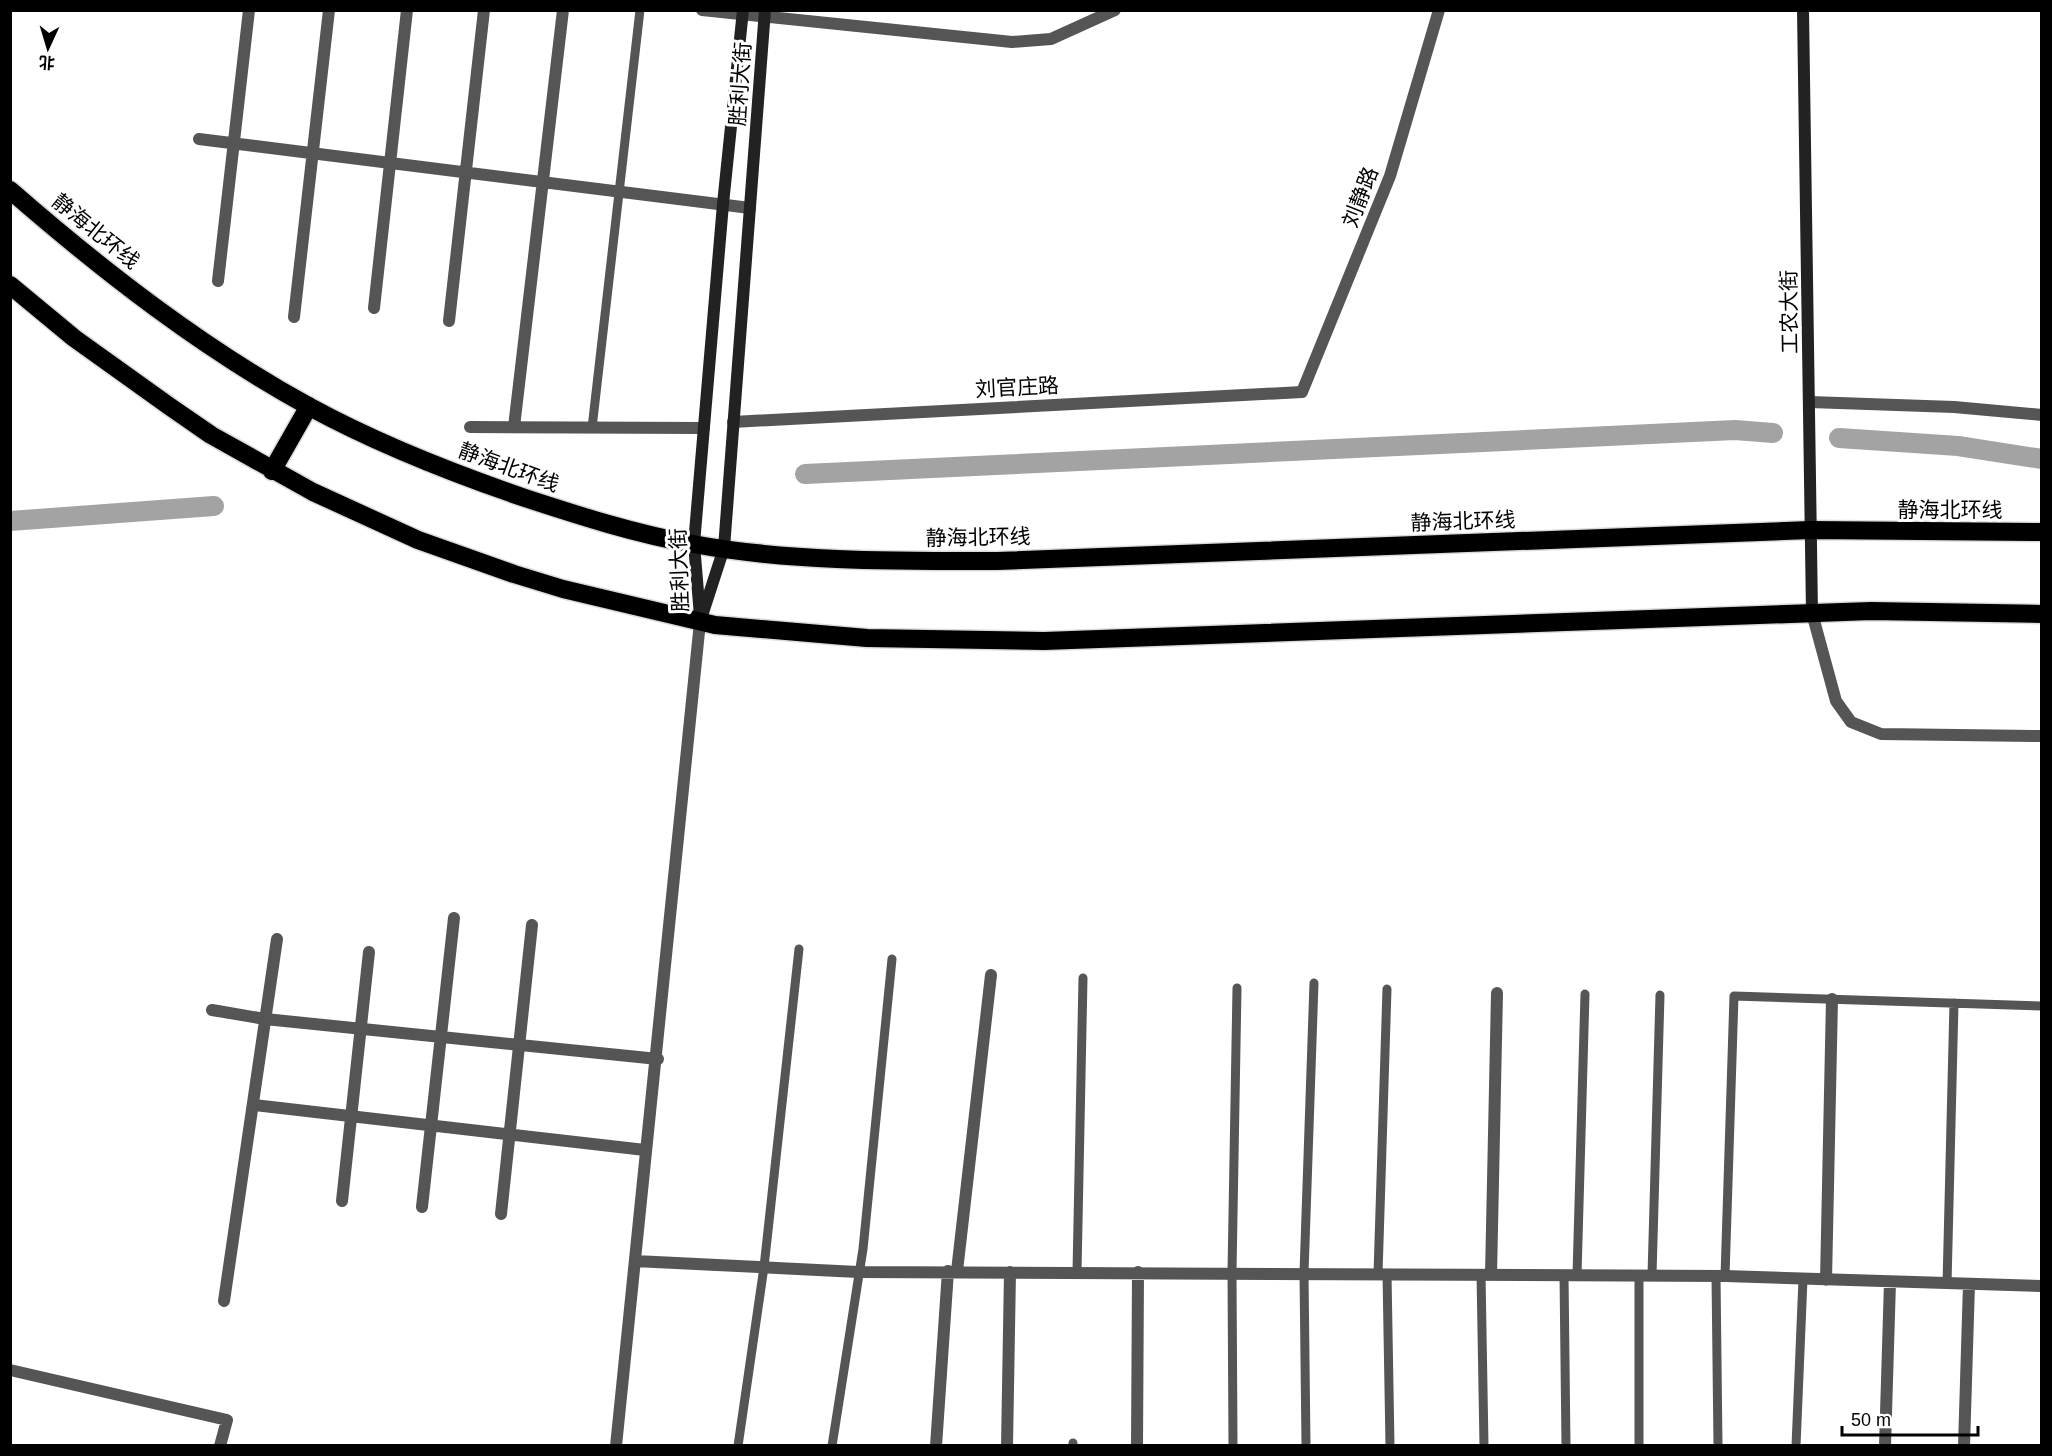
<svg xmlns="http://www.w3.org/2000/svg" width="2052" height="1456" font-family="Helvetica,'Noto Sans SC',sans-serif">
	<style>
		.lines { fill: none; stroke-linecap: round; stroke-linejoin: round }
		.canal { stroke: #a3a3a3; stroke-width: 20 }
		.highway-casing { stroke: #dbdbdb; stroke-width: 21 }
		.lane { stroke: #555; stroke-width: 9 }
		.street { stroke: #555; stroke-width: 12 }
		.secondary { stroke: #222; stroke-width: 12 }
		.highway { stroke: #000; stroke-width: 18 }
		.labels { text-anchor: middle; dominant-baseline: central; stroke-width: 6; stroke-linejoin: round; paint-order: stroke }
		.street-label { font-size: 21px; fill: #000; stroke: #fff }
	</style>
	<rect width="100%" height="100%" fill="#fff"/>
	<g class="lines">
		<path class="canal" d="M 1839,438 L 1958,446 L 2042,459
			M 805,474 L 1735,430 L 1773,433
			M 10,521 L 214,506"/>
		<defs>
			<path id="highway" d="M 10,190 C 103,271 202,348 310,407 C 378,444 452,473 525,498 C 580,516 636,534 693,544 C 789,562 900,561 997,561 L 1810,530 L 2042,532
				M 10,285 L 74,338 L 169,406 L 211,435 L 313,492 L 418,540 L 514,574 L 563,589 L 715,625 L 867,638 L 1044,641 L 1871,611 L 2042,614
				M 272,471 L 309,406"/>
		</defs>
		<use href="#highway" class="highway-casing"/>
		<path class="lane" d="M 592,428 L 640,10
			M 1077,1272 L 1083,978
			M 1378,1274 L 1387,989
			M 1387,1274 L 1390,1446
			M 1481,1274 L 1484,1446
			M 1564,1275 L 1566,1446
			M 1577,1275 L 1585,994
			M 1652,1275 L 1660,995
			M 1716,1276 L 1718,1446
			M 1725,1276 L 1734,996 L 2042,1006
			M 1947,1284 L 1954,1003
			M 738,1446 L 764,1267 L 799,949
			M 832,1446 L 863,1249 L 892,959
			M 1073,1446 L 1073,1443
			M 1233,1446 L 1232,1272 L 1237,988
			M 1306,1446 L 1304,1273 L 1314,983
			M 1639,1446 L 1639,1275
			M 1796,1446 L 1803,1279"/>
		<path class="street" d="M 702,10 L 1012,42 L 1051,39 L 1115,10
			M 199,139 L 750,208
			M 218,281 L 249,10
			M 374,308 L 407,10
			M 294,317 L 329,10
			M 449,321 L 484,10
			M 1810,402 L 1954,407 L 2042,415
			M 733,422 L 1302,392 L 1390,176 L 1439,10
			M 470,427 L 704,428
			M 514,427 L 563,10
			M 1812,613 L 1836,701 L 1851,722 L 1881,734 L 2042,736
			M 212,1010 L 265,1019 L 658,1059
			M 254,1105 L 645,1150
			M 342,1201 L 369,952
			M 422,1207 L 454,918
			M 501,1214 L 532,925
			M 635,1261 L 858,1272 L 1725,1276 L 2042,1286
			M 957,1271 L 991,975
			M 1491,1275 L 1497,993
			M 1826,1280 L 1832,999
			M 224,1301 L 277,939
			M 10,1370 L 227,1420 L 220,1446
			M 616,1446 L 700,622
			M 936,1446 L 948,1271
			M 1007,1446 L 1010,1272
			M 1137,1446 L 1138,1272
			M 1885,1446 L 1890,1282
			M 1964,1446 L 1969,1284"/>
		<path class="secondary" d="M 1803,10 L 1812,613
			M 700,616 L 694,544 L 723,204 L 743,10
			M 700,622 L 724,548 L 765,10"/>
		<use href="#highway" class="highway"/>
	</g>
	<g class="labels">
		<g class="street-label">
			<text transform="translate(740 84) rotate(-86)">胜利大街</text>
			<text transform="translate(1360 197) rotate(-69)">刘静路</text>
			<text transform="translate(96 231) rotate(39)">静海北环线</text>
			<text transform="translate(1789 312) rotate(-91)">工农大街</text>
			<text transform="translate(1017 387) rotate(-3)">刘官庄路</text>
			<text transform="translate(509 467) rotate(20)">静海北环线</text>
			<text x="1950" y="509">静海北环线</text>
			<text transform="translate(1463 521) rotate(-2)">静海北环线</text>
			<text transform="translate(978 537) rotate(-1)">静海北环线</text>
			<text transform="translate(679 570) rotate(-92)">胜利大街</text>
		</g>
	</g>
	<rect width="2052" height="1456" fill="none" stroke="#000000" stroke-width="24"/>
	<g transform="translate(48 48) rotate(184)" stroke="#ffffff" stroke-width="4.5" paint-order="stroke">
	<path d="M0-4.5L10 22L0 15L-10 22Z" fill="#000000"/>
	<text y="-9" font-size="16" font-weight="bold" text-anchor="middle" fill="#000000">北</text>
	</g>
	<path d="M1842 1426v9h136v-9" fill="none" stroke="#000000" stroke-width="3"/>
	<text x="1851" y="1426" font-size="18" fill="#000000" stroke="#ffffff" stroke-width="4.5" paint-order="stroke">50 m</text>
</svg>
